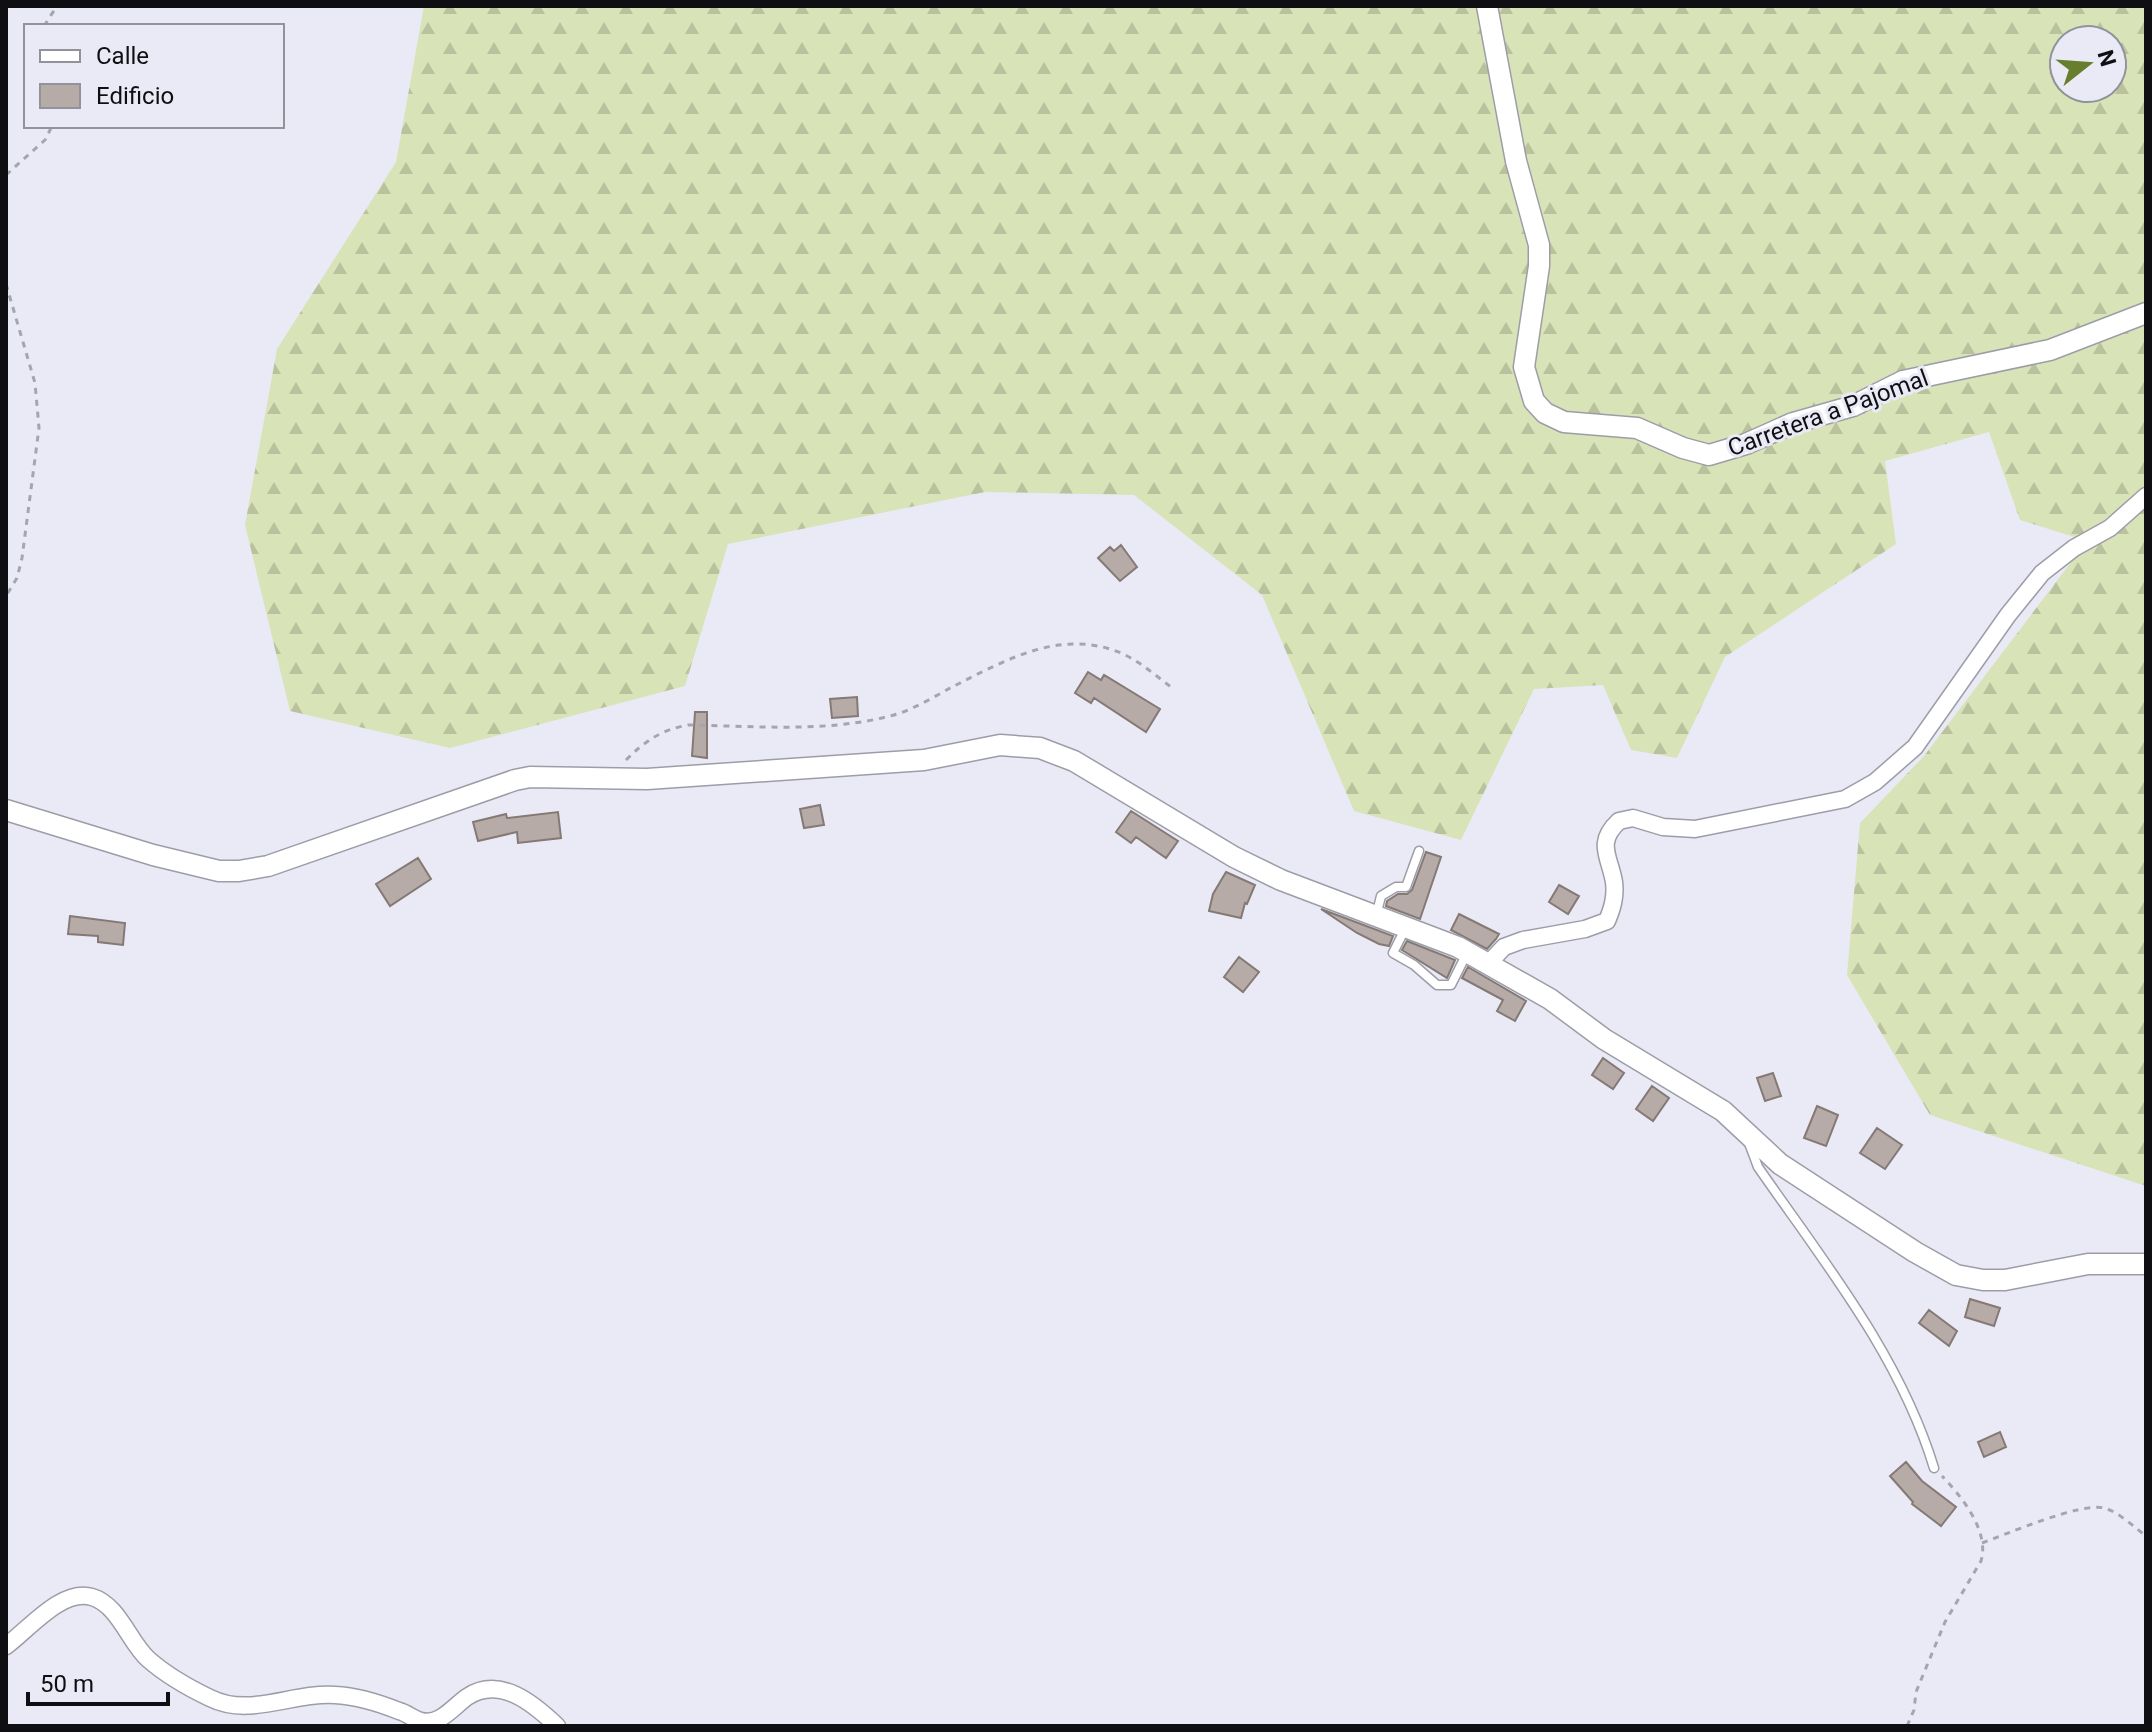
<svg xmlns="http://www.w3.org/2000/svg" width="2152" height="1732" font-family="Roboto,sans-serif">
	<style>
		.forest { fill: url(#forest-firs); fill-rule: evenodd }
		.building { fill: #b7aba7; stroke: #847974; stroke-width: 2 }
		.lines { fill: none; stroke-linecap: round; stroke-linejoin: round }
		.service-casing { stroke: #9d9da8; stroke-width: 11 }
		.minor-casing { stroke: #9d9da8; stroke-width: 19 }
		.tertiary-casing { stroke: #9d9da8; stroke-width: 23 }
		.path { stroke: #a5a5ae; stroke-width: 3; stroke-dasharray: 6 6; stroke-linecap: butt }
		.service { stroke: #fff; stroke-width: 8 }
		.minor { stroke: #fff; stroke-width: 16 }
		.tertiary { stroke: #fff; stroke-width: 20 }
		.labels { text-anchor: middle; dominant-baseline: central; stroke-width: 6; stroke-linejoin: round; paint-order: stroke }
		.street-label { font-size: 24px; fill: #0f0f13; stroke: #eaeaf6 }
	</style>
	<defs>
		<pattern id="forest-firs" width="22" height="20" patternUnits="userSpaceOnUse" patternTransform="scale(2)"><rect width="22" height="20" fill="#d9e3b8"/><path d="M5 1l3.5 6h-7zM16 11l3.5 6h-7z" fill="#b9c29d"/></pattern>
	</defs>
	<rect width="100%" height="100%" fill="#eaeaf6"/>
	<path class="forest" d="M 424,6 L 2146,6 L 2146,1186 L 1930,1115 L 1847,975 L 1860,823 L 1924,756 L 2087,541 L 2020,520 L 1989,432 L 1885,461 L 1896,544 L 1725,657 L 1677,758 L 1631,750 L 1603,685 L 1534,689 L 1461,840 L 1354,811 L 1262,595 L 1134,495 L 985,492 L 728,544 L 685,686 L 450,748 L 290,711 L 245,525 L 277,349 L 396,162 ZM 2064,40 L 2112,40 L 2112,88 L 2064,88 Z"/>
	<path class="building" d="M 1121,545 L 1137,567 L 1120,581 L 1098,558 L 1110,547 L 1114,551 Z
		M 1088,672 L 1101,680 L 1104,675 L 1160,709 L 1146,732 L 1094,698 L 1091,703 L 1075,693 Z
		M 857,697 L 858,716 L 832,718 L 830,699 Z
		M 695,712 L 707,712 L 707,758 L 692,756 Z
		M 820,805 L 824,825 L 804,828 L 800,809 Z
		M 1131,811 L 1178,841 L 1166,858 L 1136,837 L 1131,843 L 1116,832 Z
		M 558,812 L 561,838 L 518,843 L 517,832 L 478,841 L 473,822 L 506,814 L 507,818 Z
		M 1426,852 L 1441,857 L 1420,919 L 1386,906 L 1387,901 L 1398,894 L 1407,894 L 1412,890 Z
		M 418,858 L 431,879 L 390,906 L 376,884 Z
		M 1226,872 L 1255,885 L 1247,904 L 1245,903 L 1241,918 L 1209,911 L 1213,894 Z
		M 1559,885 L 1579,896 L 1568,914 L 1549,902 Z
		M 1321,909 L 1393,936 L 1389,946 L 1379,944 L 1357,933 Z
		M 1459,914 L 1499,934 L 1496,939 L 1487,949 L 1451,930 Z
		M 70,916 L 125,923 L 123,945 L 98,942 L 98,936 L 68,934 Z
		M 1407,941 L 1455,960 L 1447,978 L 1402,950 Z
		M 1239,957 L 1259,972 L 1243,992 L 1224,977 Z
		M 1468,967 L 1526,1001 L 1515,1021 L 1497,1011 L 1503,1000 L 1462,978 Z
		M 1603,1058 L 1624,1073 L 1613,1089 L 1592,1075 Z
		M 1773,1073 L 1781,1096 L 1765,1101 L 1757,1078 Z
		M 1652,1086 L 1669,1098 L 1653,1121 L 1636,1109 Z
		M 1817,1106 L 1838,1115 L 1826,1146 L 1804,1138 Z
		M 1877,1128 L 1902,1145 L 1885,1169 L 1860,1153 Z
		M 1970,1299 L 2000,1308 L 1994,1326 L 1965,1317 Z
		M 1929,1310 L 1957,1331 L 1949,1346 L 1919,1323 Z
		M 2000,1432 L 2006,1447 L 1984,1457 L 1978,1442 Z
		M 1906,1462 L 1922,1481 L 1956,1507 L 1941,1526 L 1912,1504 L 1913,1502 L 1890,1476 Z"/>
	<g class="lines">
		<defs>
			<path id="service" d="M 1376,916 L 1381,896 L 1396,887 L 1406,887 L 1419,851
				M 1405,929 L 1393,953 L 1414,965 L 1437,985 L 1451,985 L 1467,953
				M 1749,1143 L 1758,1167 C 1824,1262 1900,1356 1934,1468"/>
			<path id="minor" d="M 1488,964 L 1504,947 L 1523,940 L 1585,929 L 1607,921 C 1612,909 1616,897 1614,882 C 1610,857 1595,843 1619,821 L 1633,818 L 1663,827 L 1695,829 L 1845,799 L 1875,782 L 1915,747 L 2008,615 L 2042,573 L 2074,548 L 2110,528 L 2146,496
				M 6,1646 C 29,1629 62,1588 92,1597 C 119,1605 129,1642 148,1659 C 165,1674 189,1688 210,1698 C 250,1718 292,1692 335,1695 C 356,1696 379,1703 399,1711 C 407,1713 413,1719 421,1721 C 440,1726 454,1706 467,1697 C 500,1675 534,1704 557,1726"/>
			<path id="tertiary" d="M 1487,6 L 1516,161 L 1539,245 L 1539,266 L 1524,367 L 1534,401 L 1545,413 L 1564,422 L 1637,428 L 1683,448 L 1709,455 L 1746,444 L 1793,423 L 1853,406 L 1903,381 L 2050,350 L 2146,313
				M 6,810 L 153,855 L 219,871 L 239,871 L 268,866 L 515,780 L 530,777 L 647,779 L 924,760 L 1000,745 L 1040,748 L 1074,761 L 1234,857 L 1281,880 L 1458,947 L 1550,999 L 1604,1039 L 1723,1111 L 1780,1164 L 1915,1252 L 1956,1275 L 1983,1280 L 2005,1280 L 2088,1264 L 2146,1264"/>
		</defs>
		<use href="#service" class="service-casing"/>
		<use href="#minor" class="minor-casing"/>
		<use href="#tertiary" class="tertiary-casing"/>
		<path class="path" d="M 44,26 L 57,6
			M 6,175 L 45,140 L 52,126
			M 6,284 L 35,383 L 39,428 L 22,558 L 17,578 L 6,596
			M 626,760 C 645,741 661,730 688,725 C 756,726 828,733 894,715 C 915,709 935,696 954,686 C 1006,660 1061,628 1121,653 C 1139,661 1155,675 1171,687
			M 1982,1543 C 2007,1534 2081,1502 2104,1508 C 2119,1512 2134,1527 2146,1536
			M 1907,1726 L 1914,1710 L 1916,1692 L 1945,1622 L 1981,1561 C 1990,1531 1961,1496 1942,1476"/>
		<use href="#service" class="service"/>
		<use href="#minor" class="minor"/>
		<use href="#tertiary" class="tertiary"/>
	</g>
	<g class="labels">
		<g class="street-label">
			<text transform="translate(1828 413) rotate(-20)">Carretera a Pajomal</text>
		</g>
	</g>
	<rect width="2152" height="1732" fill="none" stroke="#0f0f13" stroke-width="16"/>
	<rect x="24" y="24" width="260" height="104" fill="#eaeaf6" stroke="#92929b" stroke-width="2"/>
	<rect x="40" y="50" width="40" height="12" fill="#ffffff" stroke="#92929b" stroke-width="2"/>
	<text x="96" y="64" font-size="24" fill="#0f0f13">Calle</text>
	<rect x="40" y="84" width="40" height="24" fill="#b7aba7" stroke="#92929b" stroke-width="2"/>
	<text x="96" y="104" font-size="24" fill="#0f0f13">Edificio</text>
	<g transform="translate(2088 64) rotate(73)"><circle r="38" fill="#eaeaf6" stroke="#92929b" stroke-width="2"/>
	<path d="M0-6L14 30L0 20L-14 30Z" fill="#687e2f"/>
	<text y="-12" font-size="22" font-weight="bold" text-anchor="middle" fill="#0f0f13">N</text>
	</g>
	<path d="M28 1692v12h140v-12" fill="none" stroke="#0f0f13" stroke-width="4"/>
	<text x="40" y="1692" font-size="24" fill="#0f0f13" stroke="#eaeaf6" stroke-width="6" paint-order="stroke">50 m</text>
</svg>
